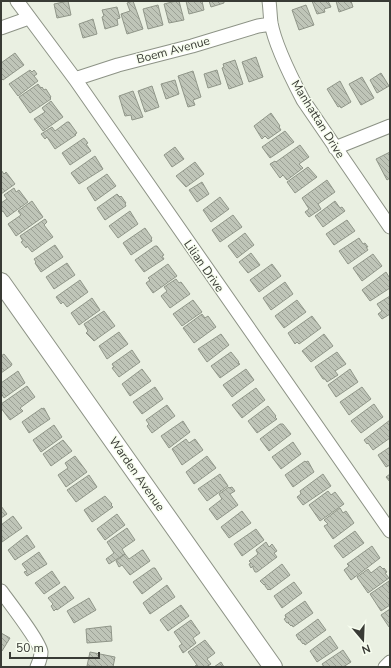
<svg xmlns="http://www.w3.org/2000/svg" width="391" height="668" font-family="'Nunito Sans',sans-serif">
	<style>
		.building { fill: url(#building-back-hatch); stroke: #909689 }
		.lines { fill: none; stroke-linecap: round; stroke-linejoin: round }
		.minor-casing { stroke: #8d9386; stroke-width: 15 }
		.secondary-casing { stroke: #8d9386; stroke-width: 20 }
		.minor { stroke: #fff; stroke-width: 13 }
		.secondary { stroke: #fff; stroke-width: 18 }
		.labels { text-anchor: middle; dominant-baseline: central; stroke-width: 3; stroke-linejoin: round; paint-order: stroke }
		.street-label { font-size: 12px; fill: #393b35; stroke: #f7fdef }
	</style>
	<defs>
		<pattern id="building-back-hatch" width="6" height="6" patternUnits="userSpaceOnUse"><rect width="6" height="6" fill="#bfc5b8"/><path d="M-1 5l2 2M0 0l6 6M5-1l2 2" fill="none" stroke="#9ca196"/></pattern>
	</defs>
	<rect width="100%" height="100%" fill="#eaf0e2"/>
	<path class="building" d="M 68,1 L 71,15 L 57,18 L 54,4 Z
		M 133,1 L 143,29 L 127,34 L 121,14 L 130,11 L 127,3 Z
		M 176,1 L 179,1 L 184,20 L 169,23 L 164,4 Z
		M 186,1 L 202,1 L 204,10 L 189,14 Z
		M 209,1 L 224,1 L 224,3 L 211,7 Z
		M 312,1 L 328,1 L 331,7 L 324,9 L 325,12 L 317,14 Z
		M 336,1 L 351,1 L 353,7 L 339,12 Z
		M 158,5 L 163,25 L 148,29 L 143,9 Z
		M 306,5 L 314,25 L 299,30 L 292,10 Z
		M 117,7 L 120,18 L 117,19 L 118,25 L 105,29 L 102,17 L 104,16 L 102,10 Z
		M 93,19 L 97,34 L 83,38 L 79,24 Z
		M 15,53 L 24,65 L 3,80 L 1,78 L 1,63 Z
		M 256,57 L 263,77 L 249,82 L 242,62 Z
		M 235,60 L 243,84 L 229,89 L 222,68 L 224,67 L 223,64 Z
		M 30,70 L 32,72 L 34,70 L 37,74 L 34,76 L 38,81 L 18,96 L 9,84 Z
		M 217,70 L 221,84 L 208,88 L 204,74 Z
		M 193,71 L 201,97 L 193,100 L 195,105 L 188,107 L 178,76 Z
		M 381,73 L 389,86 L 377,93 L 370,80 Z
		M 362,77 L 374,98 L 361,105 L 349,84 Z
		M 175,80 L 179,94 L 166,99 L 161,84 Z
		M 340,81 L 351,102 L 341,108 L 340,106 L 338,107 L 327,89 Z
		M 38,84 L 41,88 L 42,87 L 44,90 L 46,89 L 51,97 L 50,98 L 51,99 L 30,113 L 19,97 Z
		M 152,86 L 159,107 L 145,112 L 138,91 Z
		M 133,91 L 143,117 L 132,120 L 131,115 L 125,116 L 119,96 Z
		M 51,101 L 63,117 L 43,131 L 34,119 L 45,112 L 42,108 Z
		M 271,113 L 280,126 L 279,127 L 281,130 L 268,139 L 265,136 L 262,139 L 254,126 Z
		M 67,122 L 69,122 L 77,133 L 75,134 L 76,135 L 55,149 L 47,137 L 45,139 L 41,134 L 52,127 L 55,131 Z
		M 285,131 L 294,142 L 270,158 L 262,147 Z
		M 84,138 L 88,143 L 86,144 L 91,151 L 70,165 L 62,153 Z
		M 300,145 L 309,157 L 299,164 L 303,168 L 287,180 L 283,175 L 280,178 L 270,164 L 275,161 L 276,162 Z
		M 175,147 L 184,159 L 172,167 L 164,155 Z
		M 390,152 L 390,178 L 387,180 L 376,159 Z
		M 95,156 L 103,169 L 79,184 L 71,173 Z
		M 195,162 L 204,174 L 186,187 L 176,176 Z
		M 308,167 L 317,177 L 295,193 L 287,182 Z
		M 1,170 L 4,174 L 6,172 L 15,184 L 1,194 Z
		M 107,174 L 116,186 L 95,201 L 87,188 Z
		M 327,180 L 335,192 L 318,204 L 321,209 L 309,217 L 305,212 L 309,209 L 302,198 Z
		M 202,182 L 209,194 L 197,202 L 189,190 Z
		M 14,188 L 16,192 L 19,190 L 28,202 L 7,217 L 3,211 L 1,212 L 1,203 L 7,199 L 4,195 Z
		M 117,194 L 120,197 L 121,196 L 126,203 L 125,204 L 126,206 L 105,220 L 97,208 Z
		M 220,197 L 229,209 L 211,222 L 203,210 Z
		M 32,201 L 43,217 L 16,236 L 8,224 L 21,215 L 18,211 Z
		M 335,201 L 340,208 L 342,207 L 345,211 L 323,227 L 315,216 Z
		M 130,211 L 138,224 L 118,238 L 109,226 Z
		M 233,215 L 242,227 L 220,242 L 212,230 Z
		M 45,219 L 47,222 L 44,225 L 53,237 L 32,252 L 27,246 L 26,248 L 21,242 L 23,241 L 20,236 Z
		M 347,220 L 355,231 L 334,245 L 326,234 Z
		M 145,228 L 152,238 L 151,239 L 152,241 L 131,255 L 123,243 Z
		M 245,233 L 254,245 L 237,258 L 228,246 Z
		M 359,238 L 363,244 L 365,243 L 368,247 L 366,247 L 368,250 L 348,264 L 339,251 Z
		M 55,245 L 63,257 L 41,272 L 35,263 L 36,262 L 34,259 Z
		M 155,246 L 157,246 L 164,255 L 162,256 L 164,259 L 144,272 L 135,260 Z
		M 251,253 L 260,265 L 248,273 L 239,262 Z
		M 373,254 L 382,266 L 362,281 L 353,268 Z
		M 67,263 L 75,275 L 54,289 L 46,277 Z
		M 168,264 L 177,276 L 153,293 L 146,283 L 150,280 L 148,278 Z
		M 272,264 L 281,276 L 259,292 L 250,280 Z
		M 386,272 L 389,277 L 390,276 L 390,288 L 370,301 L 362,290 Z
		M 176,279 L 179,283 L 181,282 L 190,294 L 170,308 L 161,296 L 167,291 L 164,287 Z
		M 80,280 L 88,292 L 67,307 L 63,302 L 61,304 L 56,297 Z
		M 285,282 L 293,294 L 271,310 L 263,298 Z
		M 390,296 L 390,314 L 382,319 L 378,314 L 382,311 L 377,304 Z
		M 92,298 L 100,310 L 79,325 L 71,313 Z
		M 193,300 L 202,312 L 182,326 L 173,314 Z
		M 297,300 L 306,312 L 284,328 L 275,316 Z
		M 104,311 L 115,326 L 94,341 L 86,333 L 88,331 L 84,324 Z
		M 202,314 L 205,318 L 208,316 L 216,327 L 194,343 L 183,328 Z
		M 312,316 L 321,328 L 299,344 L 297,342 L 295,344 L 288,333 Z
		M 119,332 L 128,344 L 107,359 L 99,346 Z
		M 221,334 L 229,345 L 207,362 L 198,349 Z
		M 324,334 L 333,346 L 311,362 L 302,351 Z
		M 132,350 L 140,362 L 119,377 L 112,368 L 114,367 L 112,364 Z
		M 231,352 L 239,362 L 238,363 L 240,364 L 220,378 L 211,366 Z
		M 337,352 L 346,364 L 335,371 L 338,375 L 327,382 L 325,379 L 323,379 L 315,367 Z
		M 4,354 L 12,364 L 11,366 L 1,373 L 1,356 Z
		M 142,369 L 151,381 L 130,396 L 122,384 Z
		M 246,369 L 254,380 L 232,397 L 223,385 Z
		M 350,369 L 358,382 L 336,397 L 328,385 Z
		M 18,371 L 25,383 L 4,398 L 1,393 L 1,383 Z
		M 27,386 L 35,397 L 20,408 L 23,411 L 10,420 L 1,408 L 1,404 Z
		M 155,387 L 163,399 L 142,414 L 133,402 Z
		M 362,387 L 371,399 L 349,415 L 340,402 Z
		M 256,388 L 265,400 L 242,418 L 232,405 Z
		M 374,404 L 383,417 L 361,433 L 351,421 Z
		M 167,405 L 175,416 L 152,433 L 147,426 L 149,424 L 146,420 Z
		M 268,406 L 276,416 L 275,417 L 277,419 L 257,433 L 248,421 Z
		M 42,408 L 42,409 L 44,408 L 50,419 L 29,433 L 22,422 Z
		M 390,420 L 390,438 L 373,450 L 368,443 L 367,444 L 364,440 Z
		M 183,421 L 190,432 L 169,448 L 161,436 Z
		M 280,424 L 283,424 L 291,434 L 269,451 L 260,439 Z
		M 54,425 L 62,437 L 41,452 L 33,440 Z
		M 186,439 L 189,443 L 195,439 L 203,450 L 182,465 L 172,449 Z
		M 63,440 L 72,451 L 51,466 L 43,454 Z
		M 293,442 L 301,454 L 281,469 L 272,457 Z
		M 390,447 L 390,465 L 386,467 L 378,455 Z
		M 75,456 L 87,472 L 66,487 L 58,475 L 68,468 L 65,463 Z
		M 207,456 L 216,468 L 194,484 L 186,472 Z
		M 305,461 L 306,462 L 308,461 L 314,472 L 293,487 L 285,475 Z
		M 220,474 L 228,486 L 207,501 L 198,489 Z
		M 323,474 L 331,486 L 303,505 L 297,497 L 301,494 L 300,491 Z
		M 390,474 L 390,482 L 386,477 Z
		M 89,475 L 97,487 L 76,502 L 67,490 Z
		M 229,487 L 229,488 L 232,487 L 235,491 L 230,494 L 238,505 L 217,520 L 209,509 L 222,499 L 219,494 Z
		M 328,491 L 331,495 L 335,492 L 344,504 L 320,521 L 309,505 Z
		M 105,496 L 112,504 L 111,505 L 113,507 L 92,522 L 84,510 Z
		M 1,506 L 7,514 L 1,518 Z
		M 340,508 L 343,513 L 346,511 L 354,523 L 333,539 L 324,526 L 328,524 L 324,520 Z
		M 242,511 L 251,523 L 229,538 L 221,527 Z
		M 117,514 L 125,525 L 105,540 L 97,529 Z
		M 13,516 L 22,528 L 2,542 L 1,525 Z
		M 127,528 L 135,540 L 122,549 L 125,554 L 109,564 L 106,559 L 114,553 L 107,542 Z
		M 256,529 L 264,540 L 242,556 L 234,544 Z
		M 355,531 L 364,543 L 343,558 L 334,546 Z
		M 27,535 L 35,547 L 15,560 L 8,550 Z
		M 266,542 L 269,547 L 272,544 L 277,551 L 274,553 L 277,557 L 257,572 L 255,572 L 253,568 L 253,566 L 251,568 L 249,564 L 251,563 L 249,561 L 258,554 L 256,550 Z
		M 372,546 L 380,558 L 351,580 L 344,570 L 349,566 L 347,564 Z
		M 142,550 L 143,550 L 150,561 L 130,575 L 122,565 L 119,567 L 116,561 L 125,554 L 129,559 Z
		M 39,552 L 47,564 L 27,576 L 24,572 L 27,571 L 22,564 Z
		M 282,564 L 290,575 L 270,590 L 269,589 L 268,590 L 265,586 L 265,584 L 264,585 L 260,581 Z
		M 380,566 L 383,569 L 384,568 L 387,572 L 385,573 L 389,578 L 368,593 L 357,577 L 368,569 L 371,573 Z
		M 153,568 L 155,568 L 162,579 L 142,594 L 133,582 Z
		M 52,571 L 60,583 L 44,594 L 35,583 Z
		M 389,581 L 390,605 L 381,611 L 370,594 Z
		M 294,582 L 302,593 L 282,608 L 274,596 Z
		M 167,585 L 175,597 L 150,614 L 143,603 Z
		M 65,586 L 74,598 L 57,610 L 56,609 L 54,611 L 51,606 L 53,604 L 48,598 Z
		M 89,598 L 96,610 L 74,623 L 67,611 Z
		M 305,601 L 313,613 L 293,627 L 292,625 L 291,626 L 288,623 L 289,622 L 287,623 L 284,619 L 286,618 L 285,615 Z
		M 181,605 L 189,616 L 168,631 L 160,620 Z
		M 390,609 L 390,626 L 389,627 L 381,615 Z
		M 318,619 L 326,630 L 305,645 L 304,643 L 303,644 L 300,640 L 301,639 L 299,640 L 296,635 Z
		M 191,620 L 200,633 L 193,638 L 196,643 L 183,653 L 179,646 L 182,644 L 174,632 Z
		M 111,626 L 112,641 L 87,643 L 86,629 Z
		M 1,633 L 10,638 L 2,651 L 1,650 Z
		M 330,636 L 338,648 L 317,662 L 310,651 Z
		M 205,640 L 215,653 L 207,659 L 211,664 L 206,667 L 196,667 L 195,666 L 197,665 L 188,652 Z
		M 343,650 L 351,662 L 343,667 L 324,667 L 322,664 Z
		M 90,652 L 115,657 L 113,667 L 87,666 Z
		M 221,662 L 224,667 L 214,667 Z"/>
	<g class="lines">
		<defs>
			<path id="minor" d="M 17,1 L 75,79 L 390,531
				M 269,1 C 270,8 270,15 271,23 C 275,45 292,79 303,100 L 390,227
				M 1,28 L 29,18
				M 75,79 L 118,65 L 192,46 L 258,26 L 271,24
				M 335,148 L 390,126
				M 1,591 C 9,602 40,642 41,652 C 41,658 39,662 37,667
				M 385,667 L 390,662"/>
			<path id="secondary" d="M 1,282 L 273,667"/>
		</defs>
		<use href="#minor" class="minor-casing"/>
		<use href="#secondary" class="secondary-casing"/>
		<use href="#minor" class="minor"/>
		<use href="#secondary" class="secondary"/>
	</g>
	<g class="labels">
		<g class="street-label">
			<text transform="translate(173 50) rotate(-15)">Boem Avenue</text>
			<text transform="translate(318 119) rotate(58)">Manhattan Drive</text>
			<text transform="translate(204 266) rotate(55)">Lilian Drive</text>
			<text transform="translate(137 474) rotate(55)">Warden Avenue</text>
		</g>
	</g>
	<rect width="391" height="668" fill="none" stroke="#393b35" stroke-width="4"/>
	<g transform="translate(363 640) rotate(161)" stroke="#f7fdef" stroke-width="3" paint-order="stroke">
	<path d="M0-3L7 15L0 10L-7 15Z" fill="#393b35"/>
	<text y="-6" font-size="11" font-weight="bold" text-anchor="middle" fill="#393b35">N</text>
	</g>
	<path d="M10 652v6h89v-6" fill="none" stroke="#393b35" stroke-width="2"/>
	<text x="16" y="652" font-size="12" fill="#393b35" stroke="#f7fdef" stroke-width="3" paint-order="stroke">50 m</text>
</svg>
